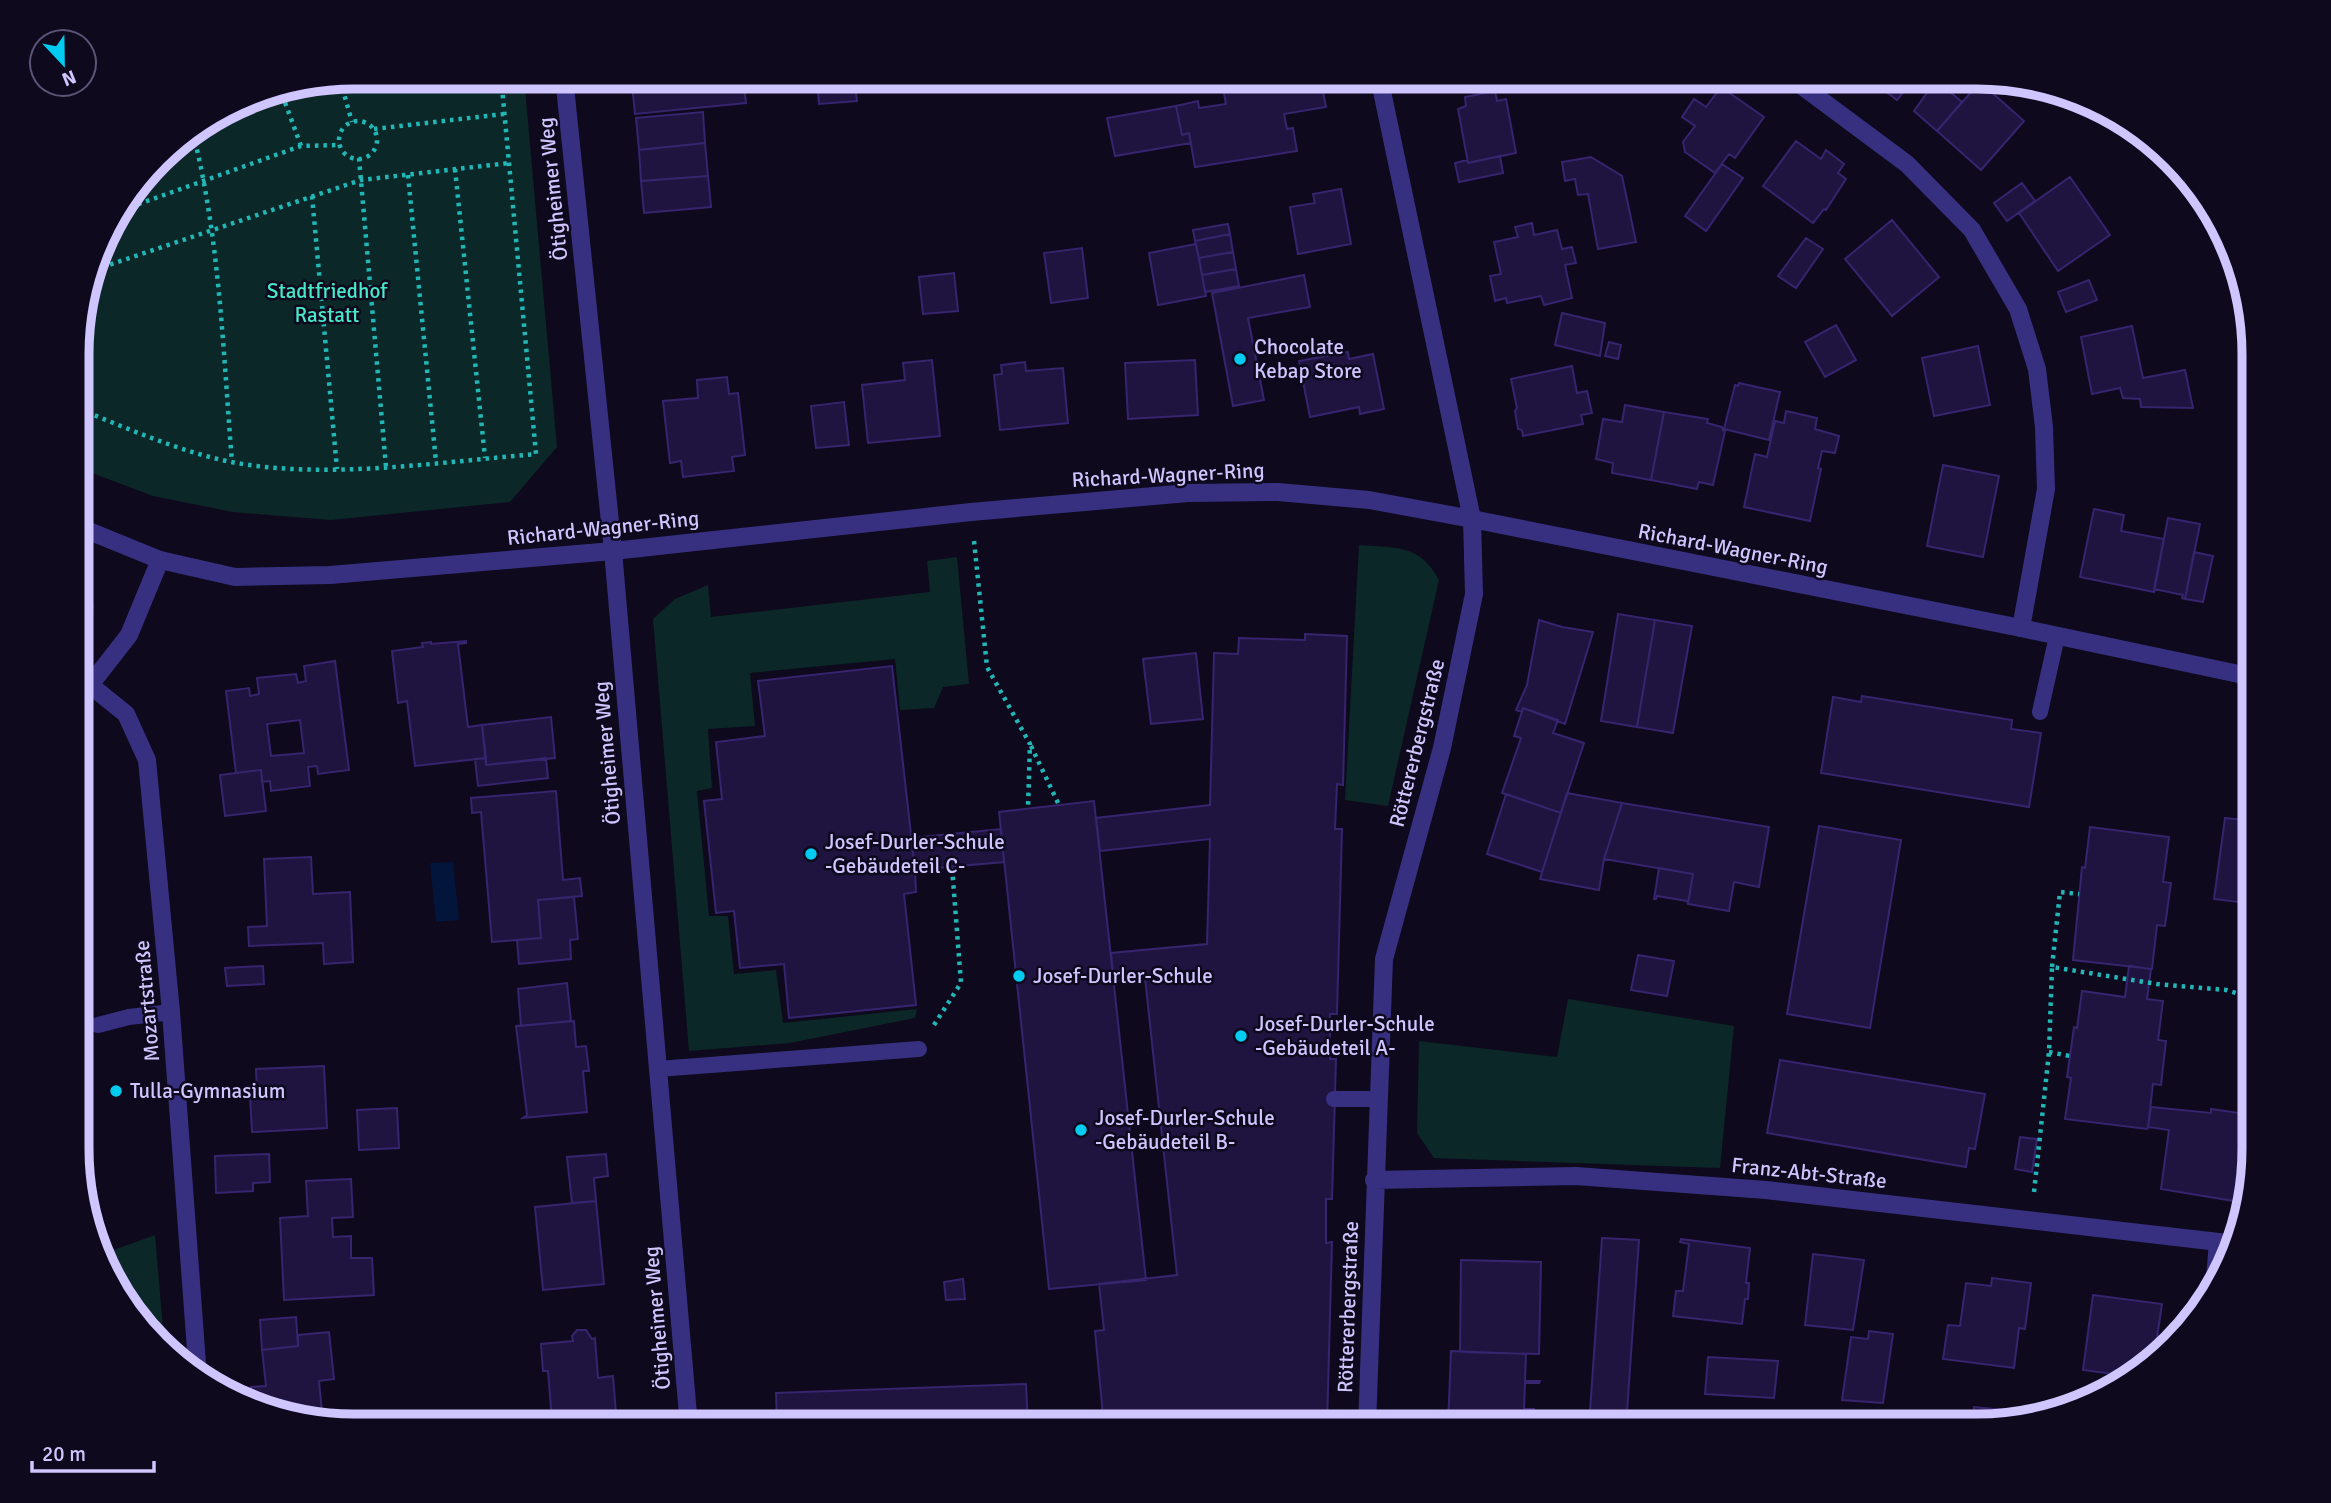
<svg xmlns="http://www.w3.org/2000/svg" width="2331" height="1503" font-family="Signika,sans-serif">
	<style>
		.green { fill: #0c2727 }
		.water { fill: #04153b }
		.building { fill: #1f143f; stroke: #36246e; stroke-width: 2; fill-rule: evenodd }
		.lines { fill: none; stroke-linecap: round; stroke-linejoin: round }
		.path { stroke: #21b7b6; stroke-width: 4.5; stroke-dasharray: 3.5 5; stroke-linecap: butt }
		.service { stroke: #373080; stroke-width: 16 }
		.minor { stroke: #373080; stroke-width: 18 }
		.tertiary { stroke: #373080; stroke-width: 18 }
		.poi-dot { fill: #00cbf0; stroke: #0e091d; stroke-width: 2.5 }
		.labels { text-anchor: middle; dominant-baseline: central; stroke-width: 5; stroke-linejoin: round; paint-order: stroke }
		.street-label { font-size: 21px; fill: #cfc5ff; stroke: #0e091d }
		.park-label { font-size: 21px; fill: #47e9ca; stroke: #0e091d }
		.poi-label { font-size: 21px; fill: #cfc5ff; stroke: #0e091d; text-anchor: start }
		.rim { fill: none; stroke: #cfc5ff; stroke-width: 9 }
	</style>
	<rect width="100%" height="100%" fill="#0e091d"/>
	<path class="green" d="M 354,77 L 524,77 L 557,447 L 510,502 L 331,520 L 233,512 L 153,496 L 79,468 L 79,318 L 106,231 L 171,146 L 248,98 Z
		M 1359,545 C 1396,548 1420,544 1439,580 L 1388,806 L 1345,800 Z
		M 957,557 L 969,684 L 943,687 L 934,708 L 900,710 L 895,659 L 750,673 L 755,726 L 708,729 L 712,788 L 697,791 L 709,916 L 728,916 L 734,974 L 776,970 L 783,1023 L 917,1009 L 915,1018 L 790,1043 L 689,1051 L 653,619 L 675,599 L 708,585 L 711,617 L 930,592 L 927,561 Z
		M 79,583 L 94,605 L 93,614 L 79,627 Z
		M 1568,999 L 1734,1026 L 1720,1168 L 1434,1158 L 1417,1133 L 1419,1041 L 1557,1057 Z
		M 155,1235 L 164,1340 L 114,1288 L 103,1254 Z"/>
	<path class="water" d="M 453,862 L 459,920 L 436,922 L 430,863 Z"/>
	<path class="building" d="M 699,77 L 743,77 L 746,103 L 635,114 L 632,84 Z
		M 817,77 L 854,77 L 857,101 L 819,104 Z
		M 1213,77 L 1320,77 L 1326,107 L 1284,114 L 1287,129 L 1293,128 L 1297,151 L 1195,167 L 1189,133 L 1182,135 L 1176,106 L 1198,101 L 1199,108 L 1226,104 L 1223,88 L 1215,89 Z
		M 1546,77 L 1574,77 L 1553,91 Z
		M 1867,77 L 1915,77 L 1897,100 Z
		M 1936,80 L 1962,102 L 1937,131 L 1914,111 Z
		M 1980,82 L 2024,121 L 1981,170 L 1937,131 Z
		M 1721,87 L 1764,117 L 1735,158 L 1729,154 L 1715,173 L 1685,152 L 1683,142 L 1695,126 L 1682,117 L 1694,99 L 1706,107 Z
		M 1495,91 L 1497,101 L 1506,99 L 1516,153 L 1468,163 L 1458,109 L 1466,106 L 1465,97 Z
		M 1176,106 L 1182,135 L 1189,133 L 1191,143 L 1115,156 L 1107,118 Z
		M 703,112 L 705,143 L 639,150 L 636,118 Z
		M 1796,141 L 1821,159 L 1826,150 L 1844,164 L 1838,173 L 1846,179 L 1826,210 L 1824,209 L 1813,223 L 1763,186 Z
		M 705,143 L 708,176 L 641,181 L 639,150 Z
		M 1500,156 L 1503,173 L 1459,182 L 1455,163 L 1467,160 L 1468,163 Z
		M 1591,157 L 1622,176 L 1636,242 L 1598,249 L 1588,194 L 1578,195 L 1575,179 L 1565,181 L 1562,162 Z
		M 1722,164 L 1743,178 L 1706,231 L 1685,216 Z
		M 708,176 L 711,207 L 644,213 L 641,181 Z
		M 2070,177 L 2110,235 L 2058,271 L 2019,213 Z
		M 2022,183 L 2035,201 L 2007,221 L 1994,203 Z
		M 1341,189 L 1351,244 L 1298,254 L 1290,207 L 1315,203 L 1313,194 Z
		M 1892,220 L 1939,277 L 1892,316 L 1845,259 Z
		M 1532,223 L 1534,235 L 1557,230 L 1562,249 L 1572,247 L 1576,263 L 1565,265 L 1572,298 L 1544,305 L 1541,296 L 1507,303 L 1506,298 L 1495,301 L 1490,276 L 1501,274 L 1494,242 L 1518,237 L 1515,227 Z
		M 1228,224 L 1230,234 L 1195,241 L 1193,230 Z
		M 1230,234 L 1233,252 L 1199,258 L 1195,241 Z
		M 1806,238 L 1823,249 L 1796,288 L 1778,276 Z
		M 1196,244 L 1206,296 L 1158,305 L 1149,253 Z
		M 1082,248 L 1088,298 L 1051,303 L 1044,253 Z
		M 1233,252 L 1236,269 L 1202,275 L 1199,258 Z
		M 1236,269 L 1239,286 L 1205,292 L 1202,275 Z
		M 954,273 L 958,311 L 923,314 L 919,277 Z
		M 1304,275 L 1310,307 L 1248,318 L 1264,400 L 1233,406 L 1212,293 Z
		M 2089,280 L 2097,300 L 2066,312 L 2058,292 Z
		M 1562,313 L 1605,323 L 1600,356 L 1555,345 Z
		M 1836,325 L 1856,360 L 1825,377 L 1805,342 Z
		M 2132,326 L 2143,378 L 2185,370 L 2193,408 L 2141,407 L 2140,399 L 2123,398 L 2120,388 L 2092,394 L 2081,337 Z
		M 1609,342 L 1621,345 L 1618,359 L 1605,356 Z
		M 1978,346 L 1990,405 L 1934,416 L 1922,358 Z
		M 1348,352 L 1349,359 L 1373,354 L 1384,409 L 1360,414 L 1359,407 L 1310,417 L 1299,361 Z
		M 932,360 L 940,436 L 868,443 L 862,385 L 905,380 L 903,363 Z
		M 1195,360 L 1198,415 L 1128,419 L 1125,363 Z
		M 1025,362 L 1026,371 L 1063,368 L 1068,423 L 1000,430 L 994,375 L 1002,374 L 1001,365 Z
		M 1572,366 L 1577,393 L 1587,391 L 1592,413 L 1581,415 L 1583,424 L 1523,436 L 1522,430 L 1518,429 L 1515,411 L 1517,408 L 1511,379 Z
		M 727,377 L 729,394 L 738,393 L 745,455 L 732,457 L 734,471 L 683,477 L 681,461 L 670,463 L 663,401 L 698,398 L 697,380 Z
		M 1739,383 L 1780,392 L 1769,440 L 1724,429 L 1735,385 L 1738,386 Z
		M 844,402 L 849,445 L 816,448 L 811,406 Z
		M 1625,405 L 1664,412 L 1651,480 L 1612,473 L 1613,463 L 1596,459 L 1603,419 L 1622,422 Z
		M 1786,411 L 1817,418 L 1815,429 L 1839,436 L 1835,453 L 1822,451 L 1818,468 L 1821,469 L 1810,521 L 1744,507 L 1755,454 L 1767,457 L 1775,421 L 1784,423 Z
		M 1664,412 L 1708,419 L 1707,423 L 1722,427 L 1723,430 L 1725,431 L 1713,485 L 1699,482 L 1697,489 L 1651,480 Z
		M 1943,465 L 1999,476 L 1983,557 L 1927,546 Z
		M 2094,509 L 2124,515 L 2121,531 L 2164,539 L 2154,592 L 2080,577 Z
		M 2168,518 L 2200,524 L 2185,599 L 2182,598 L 2183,595 L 2154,589 Z
		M 2194,552 L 2213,556 L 2203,602 L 2185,599 Z
		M 1618,614 L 1655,620 L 1637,727 L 1601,721 Z
		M 1539,620 L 1562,627 L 1593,632 L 1565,724 L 1523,708 L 1522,712 L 1516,710 L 1527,685 Z
		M 1655,620 L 1692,626 L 1673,733 L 1637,727 Z
		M 1305,634 L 1347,636 L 1343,785 L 1337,784 L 1335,829 L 1342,829 L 1337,1014 L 1330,1014 L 1330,1059 L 1336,1059 L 1332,1199 L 1326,1199 L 1326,1243 L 1332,1242 L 1327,1426 L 1104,1426 L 1095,1331 L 1104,1330 L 1099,1284 L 1177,1275 L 1145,978 L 1114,981 L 1111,953 L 1207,944 L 1210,839 L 1100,851 L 1096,818 L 1210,805 L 1214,653 L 1238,654 L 1239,638 L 1305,640 Z
		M 466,641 L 466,643 L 458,644 L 468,727 L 482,725 L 486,758 L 415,766 L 407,701 L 398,703 L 392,651 L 423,647 L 422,643 L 431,642 L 431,644 Z
		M 1196,653 L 1203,719 L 1151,724 L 1143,659 Z
		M 335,661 L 349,770 L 318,774 L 317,766 L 308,767 L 310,786 L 271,791 L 270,781 L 262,782 L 261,770 L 236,773 L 226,691 L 249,688 L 250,696 L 259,694 L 257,678 L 296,674 L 298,683 L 306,681 L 304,666 ZM 300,720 L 304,753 L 271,756 L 267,724 Z
		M 892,666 L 915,870 L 916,892 L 904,894 L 916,1005 L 789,1018 L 784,964 L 740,968 L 734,911 L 716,913 L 704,801 L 722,799 L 716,742 L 765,736 L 758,681 Z
		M 1862,696 L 2012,720 L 2011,729 L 2041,733 L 2029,807 L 1821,773 L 1833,697 L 1861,702 Z
		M 1523,708 L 1558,720 L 1553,733 L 1584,743 L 1561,813 L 1502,793 L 1521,738 L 1514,736 Z
		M 551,717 L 555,758 L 486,765 L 482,725 Z
		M 486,758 L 486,765 L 546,758 L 548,778 L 478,786 L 475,759 Z
		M 261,770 L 266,811 L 225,816 L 220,775 Z
		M 556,791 L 563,880 L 580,878 L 582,896 L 538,900 L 541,938 L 492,942 L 481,812 L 472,813 L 471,798 Z
		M 1567,793 L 1622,803 L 1604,859 L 1599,890 L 1540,879 Z
		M 1506,794 L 1561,813 L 1542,872 L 1487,854 Z
		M 1094,801 L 1146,1280 L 1049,1289 L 999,812 Z
		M 1622,803 L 1769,827 L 1759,887 L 1734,882 L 1729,911 L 1688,904 L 1693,874 L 1604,859 Z
		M 2225,818 L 2253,821 L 2253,907 L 2246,906 L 2247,903 L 2214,899 Z
		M 1819,826 L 1901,840 L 1870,1028 L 1787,1014 Z
		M 2090,827 L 2169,837 L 2163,882 L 2171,883 L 2165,926 L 2157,925 L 2152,969 L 2073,960 L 2082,867 L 2085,868 Z
		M 1001,829 L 1004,862 L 915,870 L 911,838 Z
		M 311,857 L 313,894 L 350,892 L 353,962 L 324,964 L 323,943 L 249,946 L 248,927 L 267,926 L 264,859 Z
		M 1659,868 L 1693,874 L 1688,904 L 1687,901 L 1657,896 L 1656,899 L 1654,899 Z
		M 574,897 L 578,939 L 570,940 L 571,959 L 519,964 L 517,940 L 541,938 L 538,900 Z
		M 1638,955 L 1674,961 L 1667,996 L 1631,990 Z
		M 263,966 L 264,984 L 227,986 L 225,968 Z
		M 2129,966 L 2151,969 L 2147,999 L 2163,1001 L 2158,1040 L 2166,1041 L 2161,1085 L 2153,1084 L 2148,1127 L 2147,1129 L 2065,1119 L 2071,1078 L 2067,1077 L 2074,1027 L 2077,1028 L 2082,991 L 2125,997 Z
		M 567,983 L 571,1021 L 521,1026 L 518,989 Z
		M 574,1021 L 576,1047 L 586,1046 L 589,1071 L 583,1071 L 587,1112 L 523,1118 L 527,1115 L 516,1026 Z
		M 1780,1060 L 1985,1094 L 1975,1149 L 1969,1148 L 1966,1167 L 1767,1133 Z
		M 324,1066 L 327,1128 L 252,1132 L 250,1097 L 257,1097 L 256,1069 Z
		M 2151,1107 L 2211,1113 L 2211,1109 L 2253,1115 L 2253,1167 L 2246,1203 L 2161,1189 L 2169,1130 L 2148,1127 Z
		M 397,1108 L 399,1148 L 359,1150 L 357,1110 Z
		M 2020,1137 L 2037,1139 L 2032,1172 L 2015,1169 Z
		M 269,1154 L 270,1182 L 253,1183 L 253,1191 L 216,1193 L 215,1156 Z
		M 606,1154 L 608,1176 L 594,1178 L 596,1201 L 572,1203 L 567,1157 Z
		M 351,1179 L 353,1217 L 332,1218 L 333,1237 L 351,1236 L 351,1258 L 372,1258 L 374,1295 L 284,1300 L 280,1218 L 308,1216 L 306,1181 Z
		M 596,1201 L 604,1284 L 543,1290 L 535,1207 Z
		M 1602,1238 L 1639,1240 L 1626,1426 L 1589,1426 Z
		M 1681,1239 L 1750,1248 L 1746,1283 L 1749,1283 L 1748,1299 L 1745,1299 L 1742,1324 L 1673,1316 L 1676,1291 L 1683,1291 L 1689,1244 L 1680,1242 Z
		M 1813,1254 L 1864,1260 L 1853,1330 L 1805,1325 Z
		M 1461,1260 L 1541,1262 L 1539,1354 L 1460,1352 Z
		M 1992,1278 L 2031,1283 L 2025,1329 L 2019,1328 L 2014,1368 L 1943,1359 L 1948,1325 L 1960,1326 L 1966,1283 L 1991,1286 Z
		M 963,1279 L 965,1299 L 946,1300 L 944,1282 Z
		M 2093,1295 L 2162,1304 L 2155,1351 L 2129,1376 L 2083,1370 Z
		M 296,1317 L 298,1346 L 262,1350 L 260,1320 Z
		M 577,1330 L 586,1330 L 592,1339 L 595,1338 L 598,1378 L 613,1376 L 616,1414 L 549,1423 L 549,1420 L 552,1421 L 548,1371 L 543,1371 L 541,1344 L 573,1341 L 572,1336 Z
		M 1869,1331 L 1893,1334 L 1883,1403 L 1842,1400 L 1851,1337 L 1868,1339 Z
		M 329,1332 L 334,1379 L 319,1381 L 323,1422 L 282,1416 L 253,1403 L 251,1387 L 266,1386 L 262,1350 L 298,1346 L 298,1335 Z
		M 1451,1351 L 1526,1354 L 1525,1381 L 1540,1381 L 1539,1383 L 1525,1383 L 1524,1409 L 1534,1409 L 1533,1426 L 1448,1426 Z
		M 1708,1357 L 1778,1361 L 1774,1398 L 1705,1394 Z
		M 1026,1384 L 1028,1426 L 777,1426 L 776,1393 Z
		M 1974,1407 L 2034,1413 L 1995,1425 L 1972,1425 Z"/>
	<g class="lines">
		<path class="path" d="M 340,80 L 352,122
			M 239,104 L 242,113 L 283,97 L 301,146
			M339 140a19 19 0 1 1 38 0a19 19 0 1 1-38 0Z
			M 199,129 L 242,113
			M 374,129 L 504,114
			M 193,133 C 220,240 223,352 232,462
			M 359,158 L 386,467
			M 455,169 L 485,458
			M 408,175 L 436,462
			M 312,196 L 337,469
			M 122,210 L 301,146 L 340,145
			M 94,270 L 361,180 L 509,163
			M 79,409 C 129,429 178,451 231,462 C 325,480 440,462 536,454 L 501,77
			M 974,541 L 987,667 L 1030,744 L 1028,808
			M 1031,746 L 1059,805
			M 2052,967 L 2060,892 L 2079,894
			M 934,1025 L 961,983 L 952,867
			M 2049,1052 L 2070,1056
			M 2034,1192 L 2049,1052 L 2052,967 L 2157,984 L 2226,990 L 2253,998"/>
		<path class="service" d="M 2040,712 L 2057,636
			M 98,1025 L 129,1017 L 171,1012
			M 658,1069 L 919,1049
			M 1334,1099 L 1379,1099"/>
		<path class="minor" d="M 564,77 L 613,551 L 689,1426
			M 1790,77 L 1907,164 L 1972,230 L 2018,309 L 2037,369 L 2044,427 L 2046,489 L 2021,628
			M 90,685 L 126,714 L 147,760 L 171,1012 L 198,1377
			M 79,695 L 90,685 L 129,635 L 160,560
			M 1374,1180 L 1576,1176 L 1766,1190 L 2236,1244
			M 2214,1290 L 2218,1242
			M 1367,1426 L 1384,959 L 1442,748 L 1474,594 L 1472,519 L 1379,77"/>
		<path class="tertiary" d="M 79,527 L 160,560 L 235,577 L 330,575 L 613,551 L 971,512 L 1188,493 L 1278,492 L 1369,500 L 1472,519 L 2021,628 L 2253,677"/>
	</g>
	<g class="poi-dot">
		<circle cx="1240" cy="359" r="7"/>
		<circle cx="811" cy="854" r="7"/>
		<circle cx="1019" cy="976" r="7"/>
		<circle cx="1241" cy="1036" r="7"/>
		<circle cx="116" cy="1091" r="7"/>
		<circle cx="1081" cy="1130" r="7"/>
	</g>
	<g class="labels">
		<g class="street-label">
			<text transform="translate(553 189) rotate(-96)">Ötigheimer Weg</text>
			<text transform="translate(1168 475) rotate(-3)">Richard-Wagner-Ring</text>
			<text transform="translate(603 528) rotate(-6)">Richard-Wagner-Ring</text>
			<text transform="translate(1733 549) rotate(11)">Richard-Wagner-Ring</text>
			<text transform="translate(1417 743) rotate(-76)">Röttererbergstraße</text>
			<text transform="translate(607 753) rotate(-95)">Ötigheimer Weg</text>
			<text transform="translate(147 1001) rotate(-95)">Mozartstraße</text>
			<text transform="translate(1809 1173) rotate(6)">Franz-Abt-Straße</text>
			<text transform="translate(1348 1307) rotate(-88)">Röttererbergstraße</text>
			<text transform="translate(657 1318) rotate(-95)">Ötigheimer Weg</text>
		</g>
		<g class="park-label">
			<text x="327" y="291">Stadtfriedhof<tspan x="327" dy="24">Rastatt</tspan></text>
		</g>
		<g class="poi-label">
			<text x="1254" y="347">Chocolate<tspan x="1254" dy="24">Kebap Store</tspan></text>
			<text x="825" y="842">Josef-Durler-Schule<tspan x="825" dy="24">-Gebäudeteil C-</tspan></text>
			<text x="1033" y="976">Josef-Durler-Schule</text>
			<text x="1255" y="1024">Josef-Durler-Schule<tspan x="1255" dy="24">-Gebäudeteil A-</tspan></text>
			<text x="130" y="1091">Tulla-Gymnasium</text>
			<text x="1095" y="1118">Josef-Durler-Schule<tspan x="1095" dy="24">-Gebäudeteil B-</tspan></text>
		</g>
	</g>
	<path d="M0 0H2331V1503H0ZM354 89H1977A265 265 0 0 1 2242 354V1149A265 265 0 0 1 1977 1414H354A265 265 0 0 1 89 1149V354A265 265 0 0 1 354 89Z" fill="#0e091d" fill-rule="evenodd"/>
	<path class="rim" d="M354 89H1977A265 265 0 0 1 2242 354V1149A265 265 0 0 1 1977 1414H354A265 265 0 0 1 89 1149V354A265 265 0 0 1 354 89Z"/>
	<g transform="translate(63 63) rotate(158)"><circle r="33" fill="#0e091d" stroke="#5b5477" stroke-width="2"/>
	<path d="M0-5L12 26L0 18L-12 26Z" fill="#00cbf0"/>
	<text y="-10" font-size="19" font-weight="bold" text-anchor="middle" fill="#cfc5ff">N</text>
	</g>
	<path d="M32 1461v10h122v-10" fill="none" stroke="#cfc5ff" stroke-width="3.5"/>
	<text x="42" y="1461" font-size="21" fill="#cfc5ff" stroke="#0e091d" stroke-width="5" paint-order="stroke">20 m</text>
</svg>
